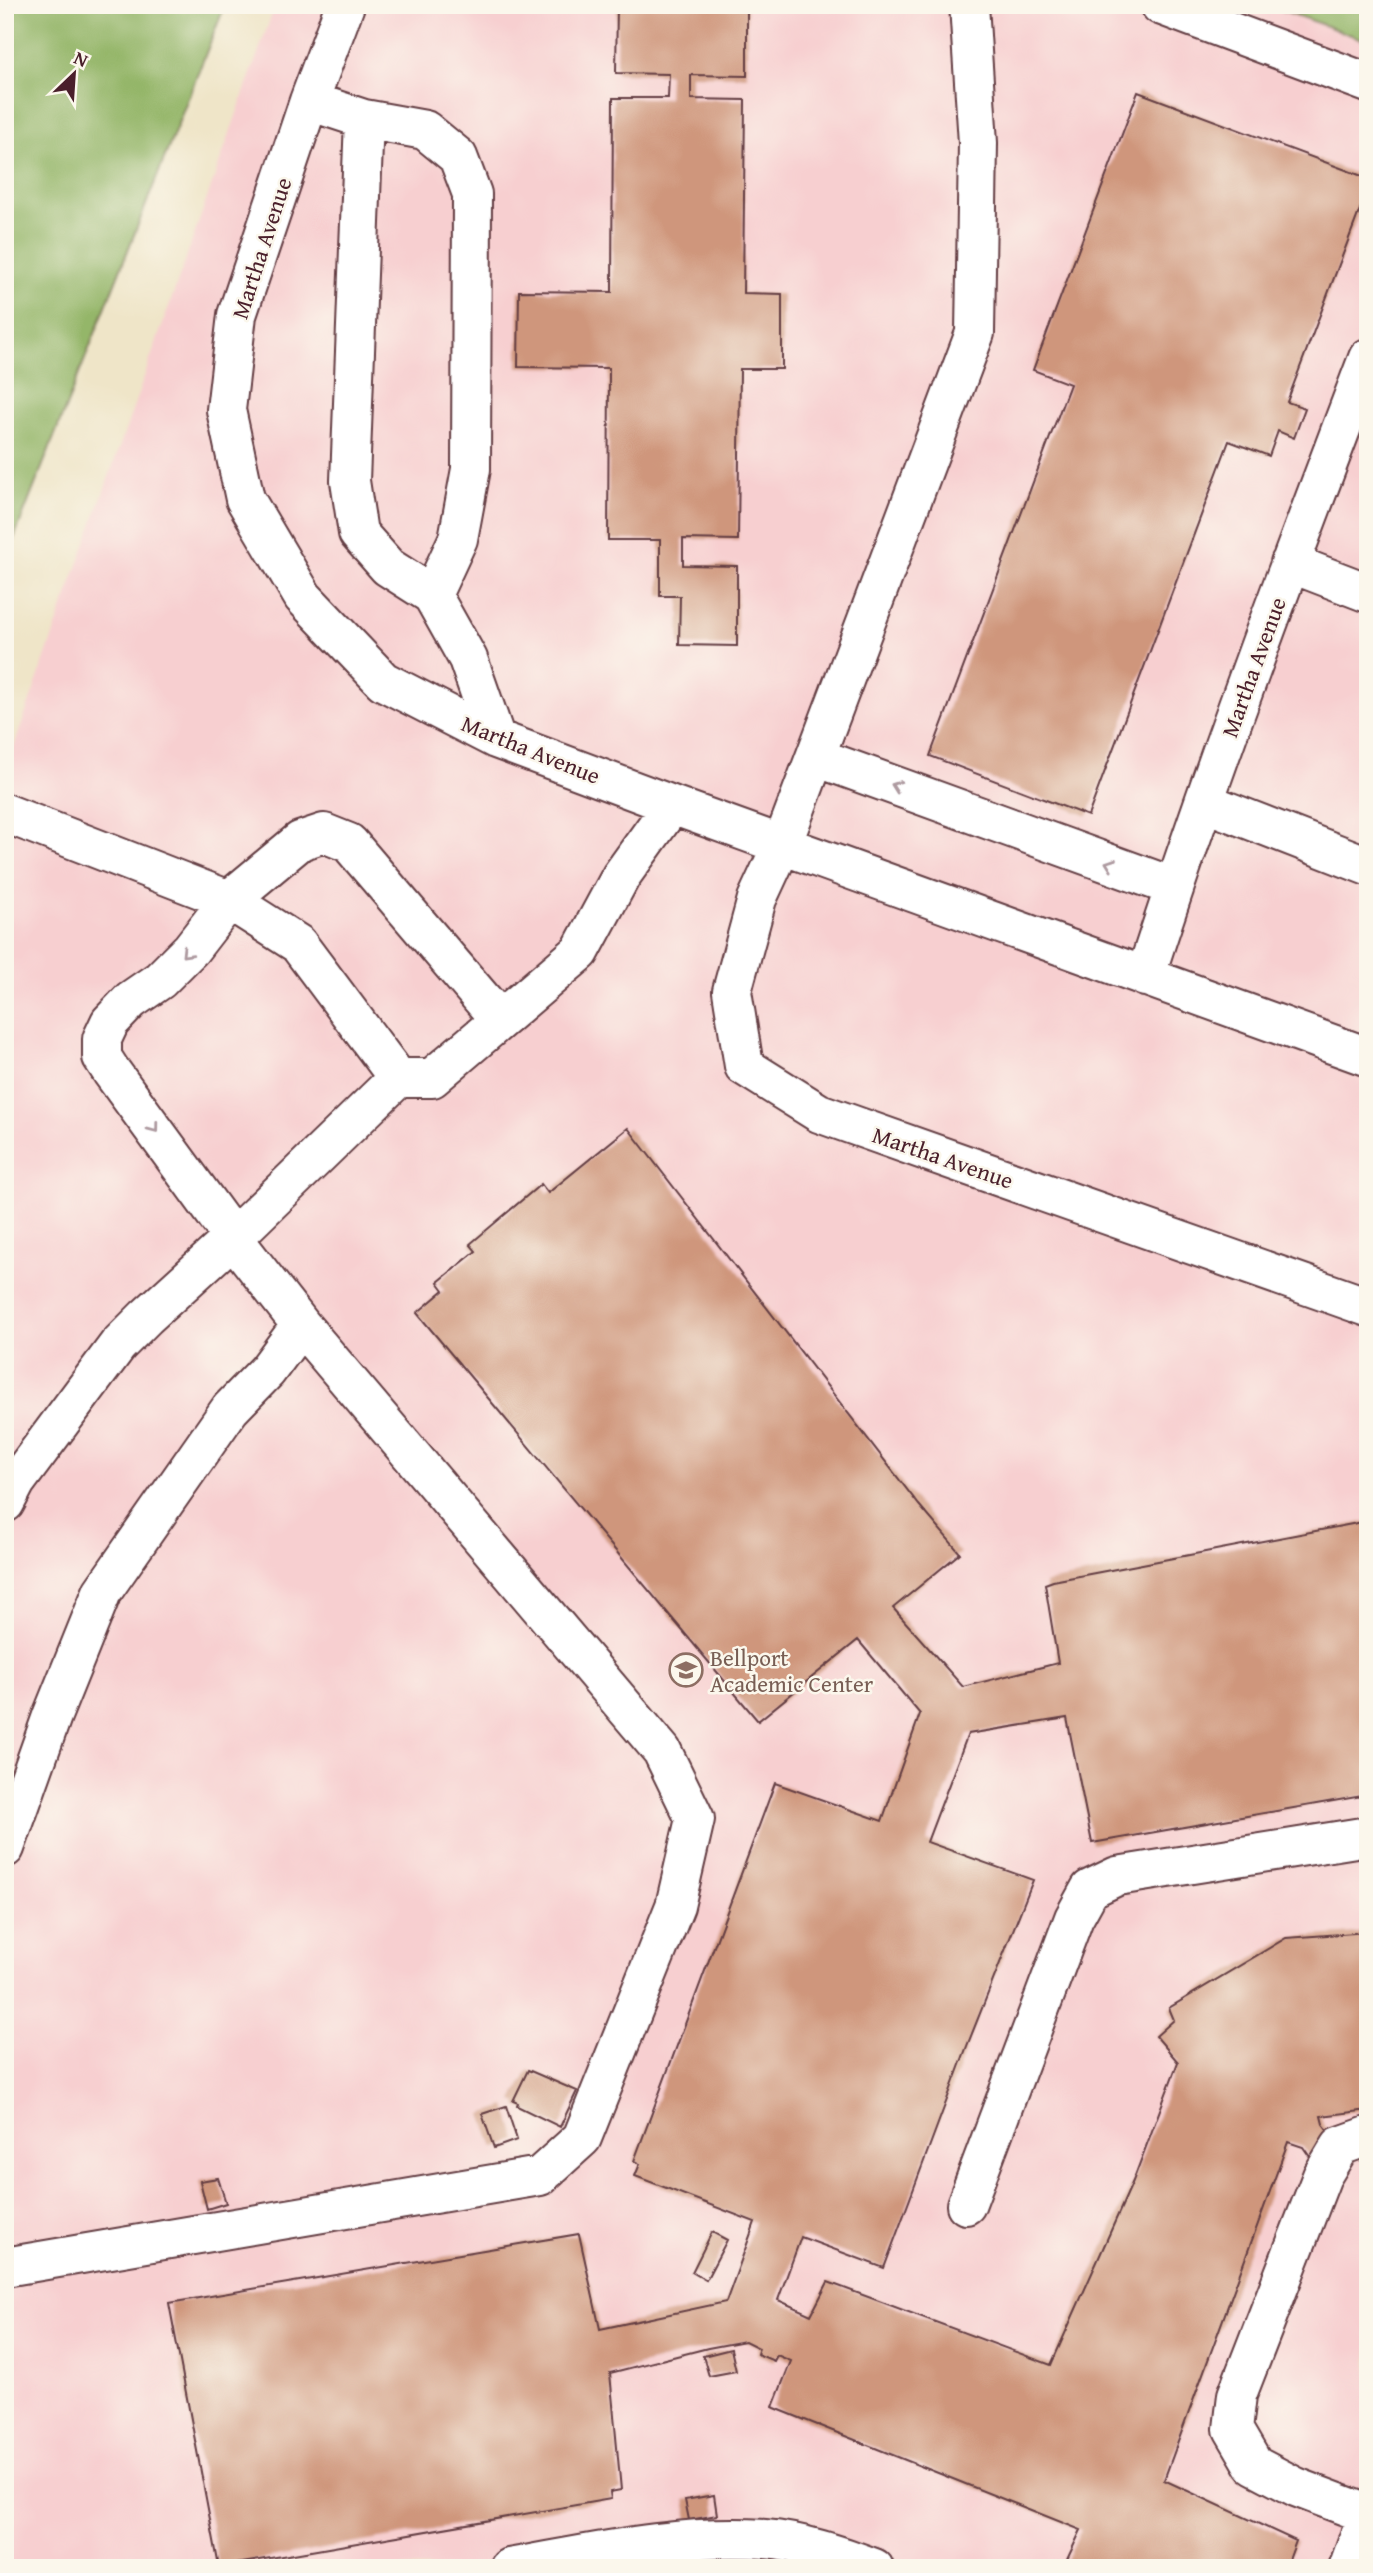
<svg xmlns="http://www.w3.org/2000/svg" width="1373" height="2573" font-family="'Gentium Book Plus',serif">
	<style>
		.built { fill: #f7cfd0 }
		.forest { fill: #94b669; stroke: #6f6a4a; stroke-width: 2 }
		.building { fill: #cf967c }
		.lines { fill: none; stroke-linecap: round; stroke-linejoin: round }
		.minor-casing { stroke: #633d43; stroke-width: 42 }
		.minor { stroke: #fff; stroke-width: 38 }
		.oneway { stroke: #ae9aa0 }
		.labels { text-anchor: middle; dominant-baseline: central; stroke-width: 5; stroke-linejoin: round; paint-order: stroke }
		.street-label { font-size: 23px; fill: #4a1f2b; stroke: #fbf7ec }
		.education-label { font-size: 23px; fill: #785e54; stroke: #fbf7ec; text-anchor: start }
	</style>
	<rect width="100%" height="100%" fill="#fbf7ec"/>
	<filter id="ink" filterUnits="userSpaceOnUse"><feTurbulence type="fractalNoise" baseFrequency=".0143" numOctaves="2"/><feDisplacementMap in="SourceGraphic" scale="14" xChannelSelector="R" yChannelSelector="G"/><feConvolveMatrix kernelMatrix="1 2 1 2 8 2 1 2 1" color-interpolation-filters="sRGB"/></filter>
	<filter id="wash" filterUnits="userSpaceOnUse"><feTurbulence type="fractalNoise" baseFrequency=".00686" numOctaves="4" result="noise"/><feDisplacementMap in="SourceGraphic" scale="28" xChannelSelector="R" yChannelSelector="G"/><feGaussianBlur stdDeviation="1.57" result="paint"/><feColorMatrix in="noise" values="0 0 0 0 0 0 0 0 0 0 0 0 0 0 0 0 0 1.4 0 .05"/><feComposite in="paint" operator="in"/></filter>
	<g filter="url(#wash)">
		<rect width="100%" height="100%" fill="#efe5c8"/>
		<path class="built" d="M 275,5 L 1368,5 L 1368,2568 L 5,2568 L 5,772 Z"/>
		<path class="forest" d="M 5,5 L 225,5 L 5,561 Z
			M 1268,5 L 1368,5 L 1368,41 Z"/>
		<g id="blocks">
			<path class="building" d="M 617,5 L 747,5 L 747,76 L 691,75 L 691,99 L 745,100 L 743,293 L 782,294 L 782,369 L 740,369 L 738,540 L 683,539 L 683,565 L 737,566 L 737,646 L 679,645 L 680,596 L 660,596 L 660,540 L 608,540 L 609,368 L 518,367 L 519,291 L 612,292 L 613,98 L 668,98 L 669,74 L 616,73 Z
				M 1138,92 L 1362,176 L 1368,180 L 1368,188 L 1287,402 L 1305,408 L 1294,438 L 1278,431 L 1269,456 L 1229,441 L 1088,816 L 930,756 L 1070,384 L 1033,370 Z
				M 628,1128 L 919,1505 L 960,1553 L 893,1608 L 963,1687 L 1058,1663 L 1045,1584 L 1053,1581 L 1368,1521 L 1368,1795 L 1092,1843 L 1067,1718 L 968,1734 L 927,1842 L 1033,1880 L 967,2046 L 884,2268 L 801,2237 L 778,2300 L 811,2315 L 828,2282 L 1051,2365 L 1133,2181 L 1178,2062 L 1156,2036 L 1174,2020 L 1169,2008 L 1286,1938 L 1368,1932 L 1368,2110 L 1321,2116 L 1323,2124 L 1334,2138 L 1310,2157 L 1303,2147 L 1288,2142 L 1164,2480 L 1296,2541 L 1286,2568 L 1063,2568 L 1081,2530 L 775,2408 L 773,2407 L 791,2361 L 777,2355 L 774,2361 L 757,2354 L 759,2348 L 745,2341 L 708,2348 L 610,2373 L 621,2490 L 610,2492 L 611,2499 L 219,2567 L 169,2303 L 579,2234 L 600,2329 L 726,2302 L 755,2222 L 635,2176 L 640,2164 L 634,2161 L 775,1783 L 882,1821 L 920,1714 L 858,1640 L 758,1721 L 417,1313 L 444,1290 L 438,1282 L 476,1251 L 470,1244 L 541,1184 L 548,1193 Z
				M 528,2070 L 577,2091 L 560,2127 L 517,2106 L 518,2103 L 513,2101 Z
				M 506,2106 L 517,2140 L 494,2148 L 482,2114 Z
				M 218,2178 L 226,2203 L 207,2209 L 200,2181 Z
				M 712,2232 L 727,2240 L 706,2280 L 692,2272 Z
				M 731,2349 L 736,2371 L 709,2376 L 703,2356 Z
				M 714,2495 L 717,2515 L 689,2520 L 685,2500 Z"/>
		</g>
	</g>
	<g filter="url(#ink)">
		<use href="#blocks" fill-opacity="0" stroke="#633d43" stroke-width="2"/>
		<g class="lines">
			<defs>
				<path id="minor" d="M 345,5 L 309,101 L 237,315 L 226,410 L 245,499 L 303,597 L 383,681 L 496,739 L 672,805
					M 969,5 L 978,143 L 975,333 L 782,845 L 757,899 L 732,991 L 744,1066 L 819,1113 L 1368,1307
					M 1160,5 L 1368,83
					M 309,101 L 364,119 L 425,130 L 458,157 L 472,194 L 471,469 L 458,539 L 432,595 L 468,659 L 496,739
					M 364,119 L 350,481 L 358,533 L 388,567 L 432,595
					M 1290,563 L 1368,593
					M 816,757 L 1174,887
					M 1204,802 L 1368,866
					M 5,813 L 229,900 L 298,944 L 398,1078 L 432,1078 L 580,952 L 621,876 L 672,805 L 1368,1057
					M 1145,977 C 1212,769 1290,563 1368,358
					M 398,1078 L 233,1238 L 111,1071 L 102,1057 L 102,1039 L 110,1022 L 131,1000 L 160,980 L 191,949 L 229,900 L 300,841 L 324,833 L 349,843 L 500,1020
					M 5,1503 L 16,1482 L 118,1345 L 146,1317 L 233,1238 L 301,1325 L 267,1371 L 230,1409 L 102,1592 L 52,1716 L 5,1848
					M 966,2205 L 1074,1918 L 1090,1889 L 1117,1876 L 1368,1836
					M 5,2267 L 540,2176 L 582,2138 L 675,1906 L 695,1819 L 662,1751 L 301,1325
					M 1367,2514 L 1296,2487 L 1254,2465 L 1233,2429 L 1237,2395 L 1322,2176 L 1340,2146 L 1368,2136
					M 509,2568 C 593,2553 679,2533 765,2539 C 802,2542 839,2555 874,2568
					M 1348,2568 L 1368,2513"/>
			</defs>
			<use href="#minor" class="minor-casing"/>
			<use href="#minor" class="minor"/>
		</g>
		<defs><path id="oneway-chevron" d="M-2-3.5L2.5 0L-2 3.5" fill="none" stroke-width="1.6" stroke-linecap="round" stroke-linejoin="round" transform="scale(1.75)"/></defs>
		<g class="oneway">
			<use href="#oneway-chevron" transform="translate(896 786) rotate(-160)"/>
			<use href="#oneway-chevron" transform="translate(1110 864) rotate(-160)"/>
			<use href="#oneway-chevron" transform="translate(186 953) rotate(134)"/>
			<use href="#oneway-chevron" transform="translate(154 1128) rotate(53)"/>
		</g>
	</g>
	<defs>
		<symbol id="school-ring" viewBox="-11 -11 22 22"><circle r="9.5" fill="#fbf7ec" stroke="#8d6e63" stroke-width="1.5"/><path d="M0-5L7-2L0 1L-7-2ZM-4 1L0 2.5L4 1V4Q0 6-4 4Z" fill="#8d6e63"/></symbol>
	</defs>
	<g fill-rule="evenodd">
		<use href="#school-ring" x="667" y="1651" width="38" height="38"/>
	</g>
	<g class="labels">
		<g class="street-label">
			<text transform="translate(261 248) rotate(-72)">Martha Avenue</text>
			<text transform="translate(1253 667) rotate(-70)">Martha Avenue</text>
			<text transform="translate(531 749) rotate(22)">Martha Avenue</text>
			<text transform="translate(943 1157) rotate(19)">Martha Avenue</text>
		</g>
		<g class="education-label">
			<text x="710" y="1657">Bellport<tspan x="710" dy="26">Academic Center</tspan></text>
		</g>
	</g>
	<rect width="1373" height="2573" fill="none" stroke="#fbf7ec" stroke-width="28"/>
	<g transform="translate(74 74) rotate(25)" stroke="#fbf7ec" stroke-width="5" paint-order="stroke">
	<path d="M0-5L12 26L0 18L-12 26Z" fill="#4a1f2b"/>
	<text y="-10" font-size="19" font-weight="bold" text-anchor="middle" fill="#4a1f2b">N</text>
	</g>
</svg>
